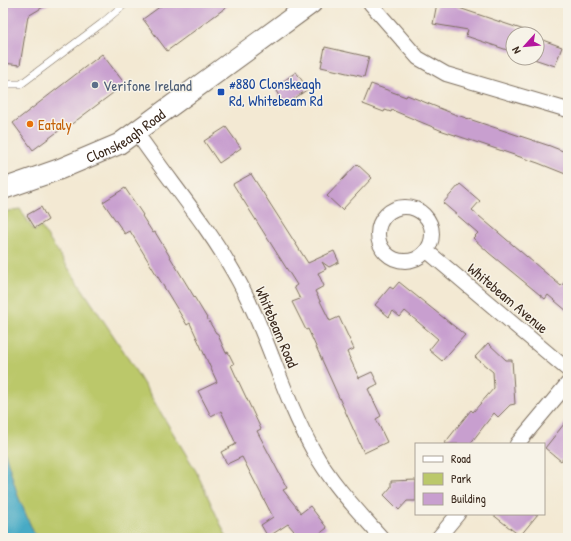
<svg xmlns="http://www.w3.org/2000/svg" width="571" height="541" font-family="'Patrick Hand',sans-serif">
	<style>
		.green { fill: #bbc86a; stroke: #7b7944 }
		.water { fill: #46aac5; stroke: #406a72 }
		.building { fill: #c89fcf }
		.lines { fill: none; stroke-linecap: round; stroke-linejoin: round }
		.service-casing { stroke: #7b6d5d; stroke-width: 8 }
		.minor-casing { stroke: #7b6d5d; stroke-width: 16 }
		.secondary-casing { stroke: #7b6d5d; stroke-width: 22 }
		.service { stroke: #fff; stroke-width: 7 }
		.minor { stroke: #fff; stroke-width: 14 }
		.secondary { stroke: #fff; stroke-width: 20 }
		.service-dot { fill: #5c6f8a; stroke: #f7f3e8; stroke-width: 1.5 }
		.transit-dot { fill: #1a4fb4; stroke: #f7f3e8; stroke-width: 1.5 }
		.food-dot { fill: #e8710a; stroke: #f7f3e8; stroke-width: 1.5 }
		.labels { text-anchor: middle; dominant-baseline: central; stroke-width: 3; stroke-linejoin: round; paint-order: stroke }
		.transit-label { font-size: 15px; fill: #164399; stroke: #f7f3e8; text-anchor: start }
		.service-label { font-size: 15px; fill: #4e5e75; stroke: #f7f3e8; text-anchor: start }
		.food-label { font-size: 15px; fill: #c56008; stroke: #f7f3e8; text-anchor: start }
		.street-label { font-size: 15px; fill: #3b2a1e; stroke: #f7f3e8 }
	</style>
	<rect width="100%" height="100%" fill="#f7f3e8"/>
	<filter id="ink" filterUnits="userSpaceOnUse"><feTurbulence type="fractalNoise" baseFrequency=".025" numOctaves="2"/><feDisplacementMap in="SourceGraphic" scale="8" xChannelSelector="R" yChannelSelector="G"/><feConvolveMatrix kernelMatrix="1 2 1 2 8 2 1 2 1" color-interpolation-filters="sRGB"/></filter>
	<filter id="wash" filterUnits="userSpaceOnUse"><feTurbulence type="fractalNoise" baseFrequency=".012" numOctaves="4" result="noise"/><feDisplacementMap in="SourceGraphic" scale="16" xChannelSelector="R" yChannelSelector="G"/><feGaussianBlur stdDeviation="0.9" result="paint"/><feColorMatrix in="noise" values="0 0 0 0 0 0 0 0 0 0 0 0 0 0 0 0 0 1.4 0 .05"/><feComposite in="paint" operator="in"/></filter>
	<g filter="url(#wash)">
		<rect width="100%" height="100%" fill="#f3e9d3"/>
		<path class="green" d="M 20,209 L 34,231 L 41,227 L 123,350 L 196,471 L 227,538 L 3,538 L 3,212 Z"/>
		<path class="water" d="M 3,446 L 18,496 L 36,538 L 5,538 L 3,534 Z"/>
		<g id="blocks">
			<path class="building" d="M 3,3 L 50,3 L 28,16 L 20,65 L 3,63 Z
				M 165,3 L 232,3 L 167,51 L 143,19 Z
				M 437,3 L 457,5 L 456,7 L 536,34 L 513,34 L 513,52 L 466,36 L 468,30 L 433,24 Z
				M 537,38 L 562,47 L 555,66 L 531,58 L 537,58 Z
				M 325,47 L 369,57 L 364,77 L 321,67 Z
				M 102,54 L 125,84 L 65,129 L 64,127 L 33,150 L 13,123 Z
				M 296,72 L 308,89 L 285,105 L 274,88 Z
				M 371,84 L 406,97 L 407,95 L 454,114 L 550,146 L 568,153 L 568,175 L 538,163 L 440,130 L 392,110 L 391,112 L 385,110 L 384,112 L 363,104 Z
				M 226,127 L 241,148 L 219,163 L 204,141 Z
				M 357,164 L 372,178 L 342,210 L 327,196 Z
				M 251,174 L 308,263 L 334,251 L 339,262 L 329,267 L 322,262 L 326,269 L 318,273 L 324,286 L 315,291 L 330,321 L 339,317 L 354,349 L 347,352 L 359,378 L 372,372 L 378,384 L 368,389 L 381,416 L 376,419 L 387,442 L 364,453 L 308,329 L 306,330 L 292,302 L 300,299 L 294,287 L 297,285 L 233,184 Z
				M 460,184 L 480,201 L 472,210 L 561,286 L 568,278 L 568,312 L 548,295 L 545,299 L 489,253 L 473,238 L 478,233 L 443,203 Z
				M 125,188 L 143,215 L 142,216 L 153,233 L 155,232 L 216,333 L 217,333 L 226,353 L 228,352 L 234,364 L 231,365 L 235,374 L 261,429 L 257,431 L 287,488 L 283,490 L 301,513 L 310,506 L 327,528 L 314,538 L 300,538 L 288,524 L 268,537 L 261,525 L 273,517 L 242,457 L 227,464 L 221,452 L 236,444 L 221,411 L 211,416 L 198,391 L 217,382 L 190,323 L 187,325 L 130,231 L 125,234 L 103,202 Z
				M 41,207 L 48,220 L 35,228 L 27,215 Z
				M 399,282 L 465,335 L 442,361 L 429,350 L 438,339 L 405,311 L 400,317 L 393,311 L 389,317 L 375,305 L 390,287 L 393,289 Z
				M 488,343 L 506,360 L 512,360 L 515,404 L 510,405 L 498,417 L 494,413 L 470,444 L 444,444 L 471,410 L 473,412 L 494,388 L 493,372 L 475,357 Z
				M 568,419 L 568,452 L 561,461 L 545,448 Z
				M 416,480 L 416,501 L 407,501 L 399,510 L 384,495 L 391,487 L 391,481 Z
				M 492,514 L 538,514 L 520,536 Z"/>
		</g>
	</g>
	<g filter="url(#ink)">
		<use href="#blocks" fill-opacity="0" stroke="#7b6d5d" stroke-width="1"/>
		<g class="lines">
			<defs>
				<path id="service" d="M 3,84 L 21,84 L 101,24 L 126,3"/>
				<path id="minor" d="M 370,3 L 418,58 L 446,74 L 568,110
					M 136,132 C 168,179 205,222 233,271 C 266,327 281,393 313,450 C 331,483 357,510 382,538
					M378 234a27 27 0 1 1 54 0a27 27 0 1 1-54 0Z
					M 427,251 L 568,370
					M 517,444 L 568,383
					M 438,538 L 458,514"/>
				<g id="secondary">
					<path id="s1" d="M 3,189 L 60,169 L 119,144 L 312,3"/>
				</g>
			</defs>
			<use href="#service" class="service-casing"/>
			<use href="#minor" class="minor-casing"/>
			<use href="#secondary" class="secondary-casing"/>
			<use href="#service" class="service"/>
			<use href="#minor" class="minor"/>
			<use href="#secondary" class="secondary"/>
		</g>
	</g>
	<circle class="service-dot" cx="95" cy="85" r="4"/>
	<rect class="transit-dot" x="217" y="88" width="8" height="8" rx="2"/>
	<circle class="food-dot" cx="30" cy="124" r="4"/>
	<g class="labels">
		<g class="transit-label">
			<text x="229" y="83">#880 Clonskeagh<tspan x="229" dy="17">Rd, Whitebeam Rd</tspan></text>
		</g>
		<g class="service-label">
			<text x="103" y="85">Verifone Ireland</text>
		</g>
		<g class="food-label">
			<text x="38" y="124">Eataly</text>
		</g>
		<g class="street-label">
			<text stroke="none"><textPath href="#s1" startOffset="134">Clonskeagh Road</textPath></text>
			<text transform="translate(508 298) rotate(40)">Whitebeam Avenue</text>
			<text transform="translate(277 327) rotate(67)">Whitebeam Road</text>
		</g>
	</g>
	<rect width="571" height="541" fill="none" stroke="#f7f3e8" stroke-width="16"/>
	<rect x="415" y="443" width="130" height="72" fill="#f7f3e8" stroke="#aca397"/>
	<rect x="423" y="456" width="20" height="6" fill="#ffffff" stroke="#aca397"/>
	<text x="451" y="463" font-size="12" fill="#3b2a1e">Road</text>
	<rect x="423" y="473" width="20" height="12" fill="#bbc86a" stroke="#aca397"/>
	<text x="451" y="483" font-size="12" fill="#3b2a1e">Park</text>
	<rect x="423" y="493" width="20" height="12" fill="#c89fcf" stroke="#aca397"/>
	<text x="451" y="503" font-size="12" fill="#3b2a1e">Building</text>
	<g transform="translate(525 46) rotate(243)"><circle r="19" fill="#f7f3e8" stroke="#aca397"/>
	<path d="M0-3L7 15L0 10L-7 15Z" fill="#b5179e"/>
	<text y="-6" font-size="11" font-weight="bold" text-anchor="middle" fill="#3b2a1e">N</text>
	</g>
</svg>
